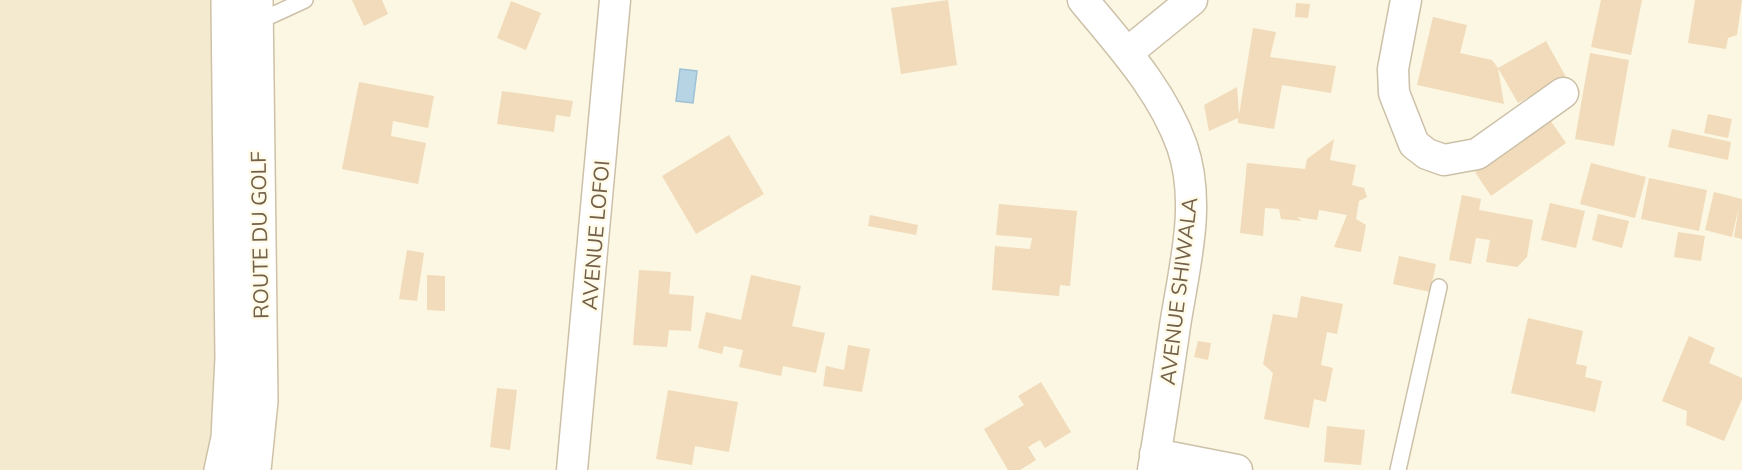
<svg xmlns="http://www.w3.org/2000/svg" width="1742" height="470" font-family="Mulish,sans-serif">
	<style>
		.residential { fill: #f3ead0 }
		.water { fill: #b7d4e4; stroke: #9dc1d6; stroke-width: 1.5 }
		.building { fill: #f1dbba }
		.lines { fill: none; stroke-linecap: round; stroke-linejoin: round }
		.lane-casing { stroke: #cdc0a9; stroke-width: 18 }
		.street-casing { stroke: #cdc0a9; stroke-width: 33 }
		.secondary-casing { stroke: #cfc1a7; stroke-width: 36 }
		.lane { stroke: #fff; stroke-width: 15 }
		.street { stroke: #fff; stroke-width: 30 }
		.secondary { stroke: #fff; stroke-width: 33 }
		.labels { text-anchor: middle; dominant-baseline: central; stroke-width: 5; stroke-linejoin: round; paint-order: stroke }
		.street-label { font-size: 21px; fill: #736049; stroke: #fffbe8 }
	</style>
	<rect width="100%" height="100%" fill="#fcf7e2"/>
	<path class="residential" d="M 0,0 L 228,0 L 220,470 L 0,470 Z"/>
	<path class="water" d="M 680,69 L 697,71 L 693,103 L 676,101 Z"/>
	<path class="building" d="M 352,0 L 382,0 L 388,14 L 364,26 Z
		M 948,0 L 957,65 L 901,74 L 891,8 Z
		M 1601,0 L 1642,0 L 1631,55 L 1591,47 Z
		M 1695,0 L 1742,0 L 1737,35 L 1728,38 L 1726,49 L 1688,43 Z
		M 511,1 L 541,13 L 526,50 L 497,38 Z
		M 1296,3 L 1310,4 L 1308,18 L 1295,17 Z
		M 1433,17 L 1467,25 L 1460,53 L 1492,60 L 1498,68 L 1504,104 L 1417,85 Z
		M 1253,28 L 1276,32 L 1270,57 L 1336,66 L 1331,93 L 1282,85 L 1274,129 L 1238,123 L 1238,118 L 1209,131 L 1204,105 L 1237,87 L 1239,115 Z
		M 1546,41 L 1566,77 L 1518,103 L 1498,68 Z
		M 1590,53 L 1629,60 L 1614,146 L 1575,139 Z
		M 359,82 L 434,96 L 428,128 L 393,121 L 391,136 L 426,143 L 418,184 L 342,169 Z
		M 502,91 L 573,101 L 570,117 L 556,115 L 554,132 L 497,124 Z
		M 1708,114 L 1732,119 L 1728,138 L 1704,133 Z
		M 1550,120 L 1566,143 L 1491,196 L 1475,172 Z
		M 1672,129 L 1731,142 L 1728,160 L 1668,147 Z
		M 729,135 L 764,194 L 696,234 L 662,176 Z
		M 1334,139 L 1330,160 L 1356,165 L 1352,185 L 1364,188 L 1367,197 L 1359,201 L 1356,219 L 1366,225 L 1361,252 L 1334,247 L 1347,215 L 1319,210 L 1317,220 L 1297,217 L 1302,221 L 1281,219 L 1279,209 L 1265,208 L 1263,236 L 1240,233 L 1247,163 L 1305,169 L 1307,159 Z
		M 1591,163 L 1646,177 L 1635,218 L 1580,204 Z
		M 1649,178 L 1707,190 L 1699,231 L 1641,219 Z
		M 1714,192 L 1742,199 L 1742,239 L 1734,237 L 1739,206 L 1732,237 L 1705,230 Z
		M 1462,195 L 1481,199 L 1479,210 L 1533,220 L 1527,257 L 1517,267 L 1486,262 L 1490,240 L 1476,238 L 1471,264 L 1449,260 Z
		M 1550,203 L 1585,211 L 1576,248 L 1541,240 Z
		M 999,204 L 1077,211 L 1070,286 L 1060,285 L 1059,296 L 992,290 L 995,246 L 1030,249 L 1032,238 L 996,235 Z
		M 1598,214 L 1629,221 L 1622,248 L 1592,240 Z
		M 870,215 L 918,225 L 916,235 L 868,226 Z
		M 1678,232 L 1705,236 L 1701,261 L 1674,257 Z
		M 407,250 L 424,253 L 417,301 L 399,299 Z
		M 1399,256 L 1436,264 L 1430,292 L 1393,284 Z
		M 639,270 L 671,272 L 669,294 L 694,296 L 691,331 L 669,330 L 667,347 L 633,345 Z
		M 427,275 L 445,276 L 445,311 L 427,310 Z
		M 751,275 L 801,286 L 792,326 L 825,333 L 816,373 L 783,366 L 781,376 L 739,367 L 743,350 L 724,346 L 722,354 L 698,348 L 706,312 L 741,320 Z
		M 1301,296 L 1343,304 L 1337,334 L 1327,332 L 1321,365 L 1333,368 L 1326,402 L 1314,399 L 1309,428 L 1264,419 L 1273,373 L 1263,364 L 1273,314 L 1297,318 Z
		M 1528,318 L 1583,331 L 1576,364 L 1587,366 L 1585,377 L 1602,381 L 1595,412 L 1511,393 Z
		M 1689,336 L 1715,348 L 1709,363 L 1742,378 L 1742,399 L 1724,441 L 1686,425 L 1687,411 L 1662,401 Z
		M 1198,341 L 1211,343 L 1208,360 L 1194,357 Z
		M 848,345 L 870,349 L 862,392 L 823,386 L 826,366 L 844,370 Z
		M 1041,382 L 1071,432 L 1045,448 L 1040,440 L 1028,447 L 1036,460 L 1020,470 L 1008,470 L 984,429 L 1024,405 L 1018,396 Z
		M 497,388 L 517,390 L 510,450 L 490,447 Z
		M 668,390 L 738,402 L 729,452 L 695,446 L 692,465 L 656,459 Z
		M 1327,426 L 1365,430 L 1361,465 L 1324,462 Z"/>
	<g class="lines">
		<defs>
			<path id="lane" d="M 257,18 L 266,18 L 305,0
				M 1398,470 L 1439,287"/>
			<path id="street" d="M 1083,0 C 1120,45 1162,90 1182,146 C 1202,204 1184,267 1175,326 C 1168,374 1161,422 1153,470
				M 1406,0 L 1393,69 L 1394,93 L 1414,144 L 1427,154 L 1444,160 L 1477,154 L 1563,93
				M 1127,53 L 1192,0
				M 1155,454 L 1237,470
				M 572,470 L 615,0"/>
			<path id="secondary" d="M 221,470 L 228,438 L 232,358 L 228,0
				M 254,470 L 261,401 L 256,0"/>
		</defs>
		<use href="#lane" class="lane-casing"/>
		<use href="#street" class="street-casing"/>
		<use href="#secondary" class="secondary-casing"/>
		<use href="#lane" class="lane"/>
		<use href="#street" class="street"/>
		<use href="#secondary" class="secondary"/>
	</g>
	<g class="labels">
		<g class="street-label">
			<text transform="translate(259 235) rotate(-91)">ROUTE DU GOLF</text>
			<text transform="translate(595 235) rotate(-85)">AVENUE LOFOI</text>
			<text transform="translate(1178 291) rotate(-83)">AVENUE SHIWALA</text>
		</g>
	</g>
</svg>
